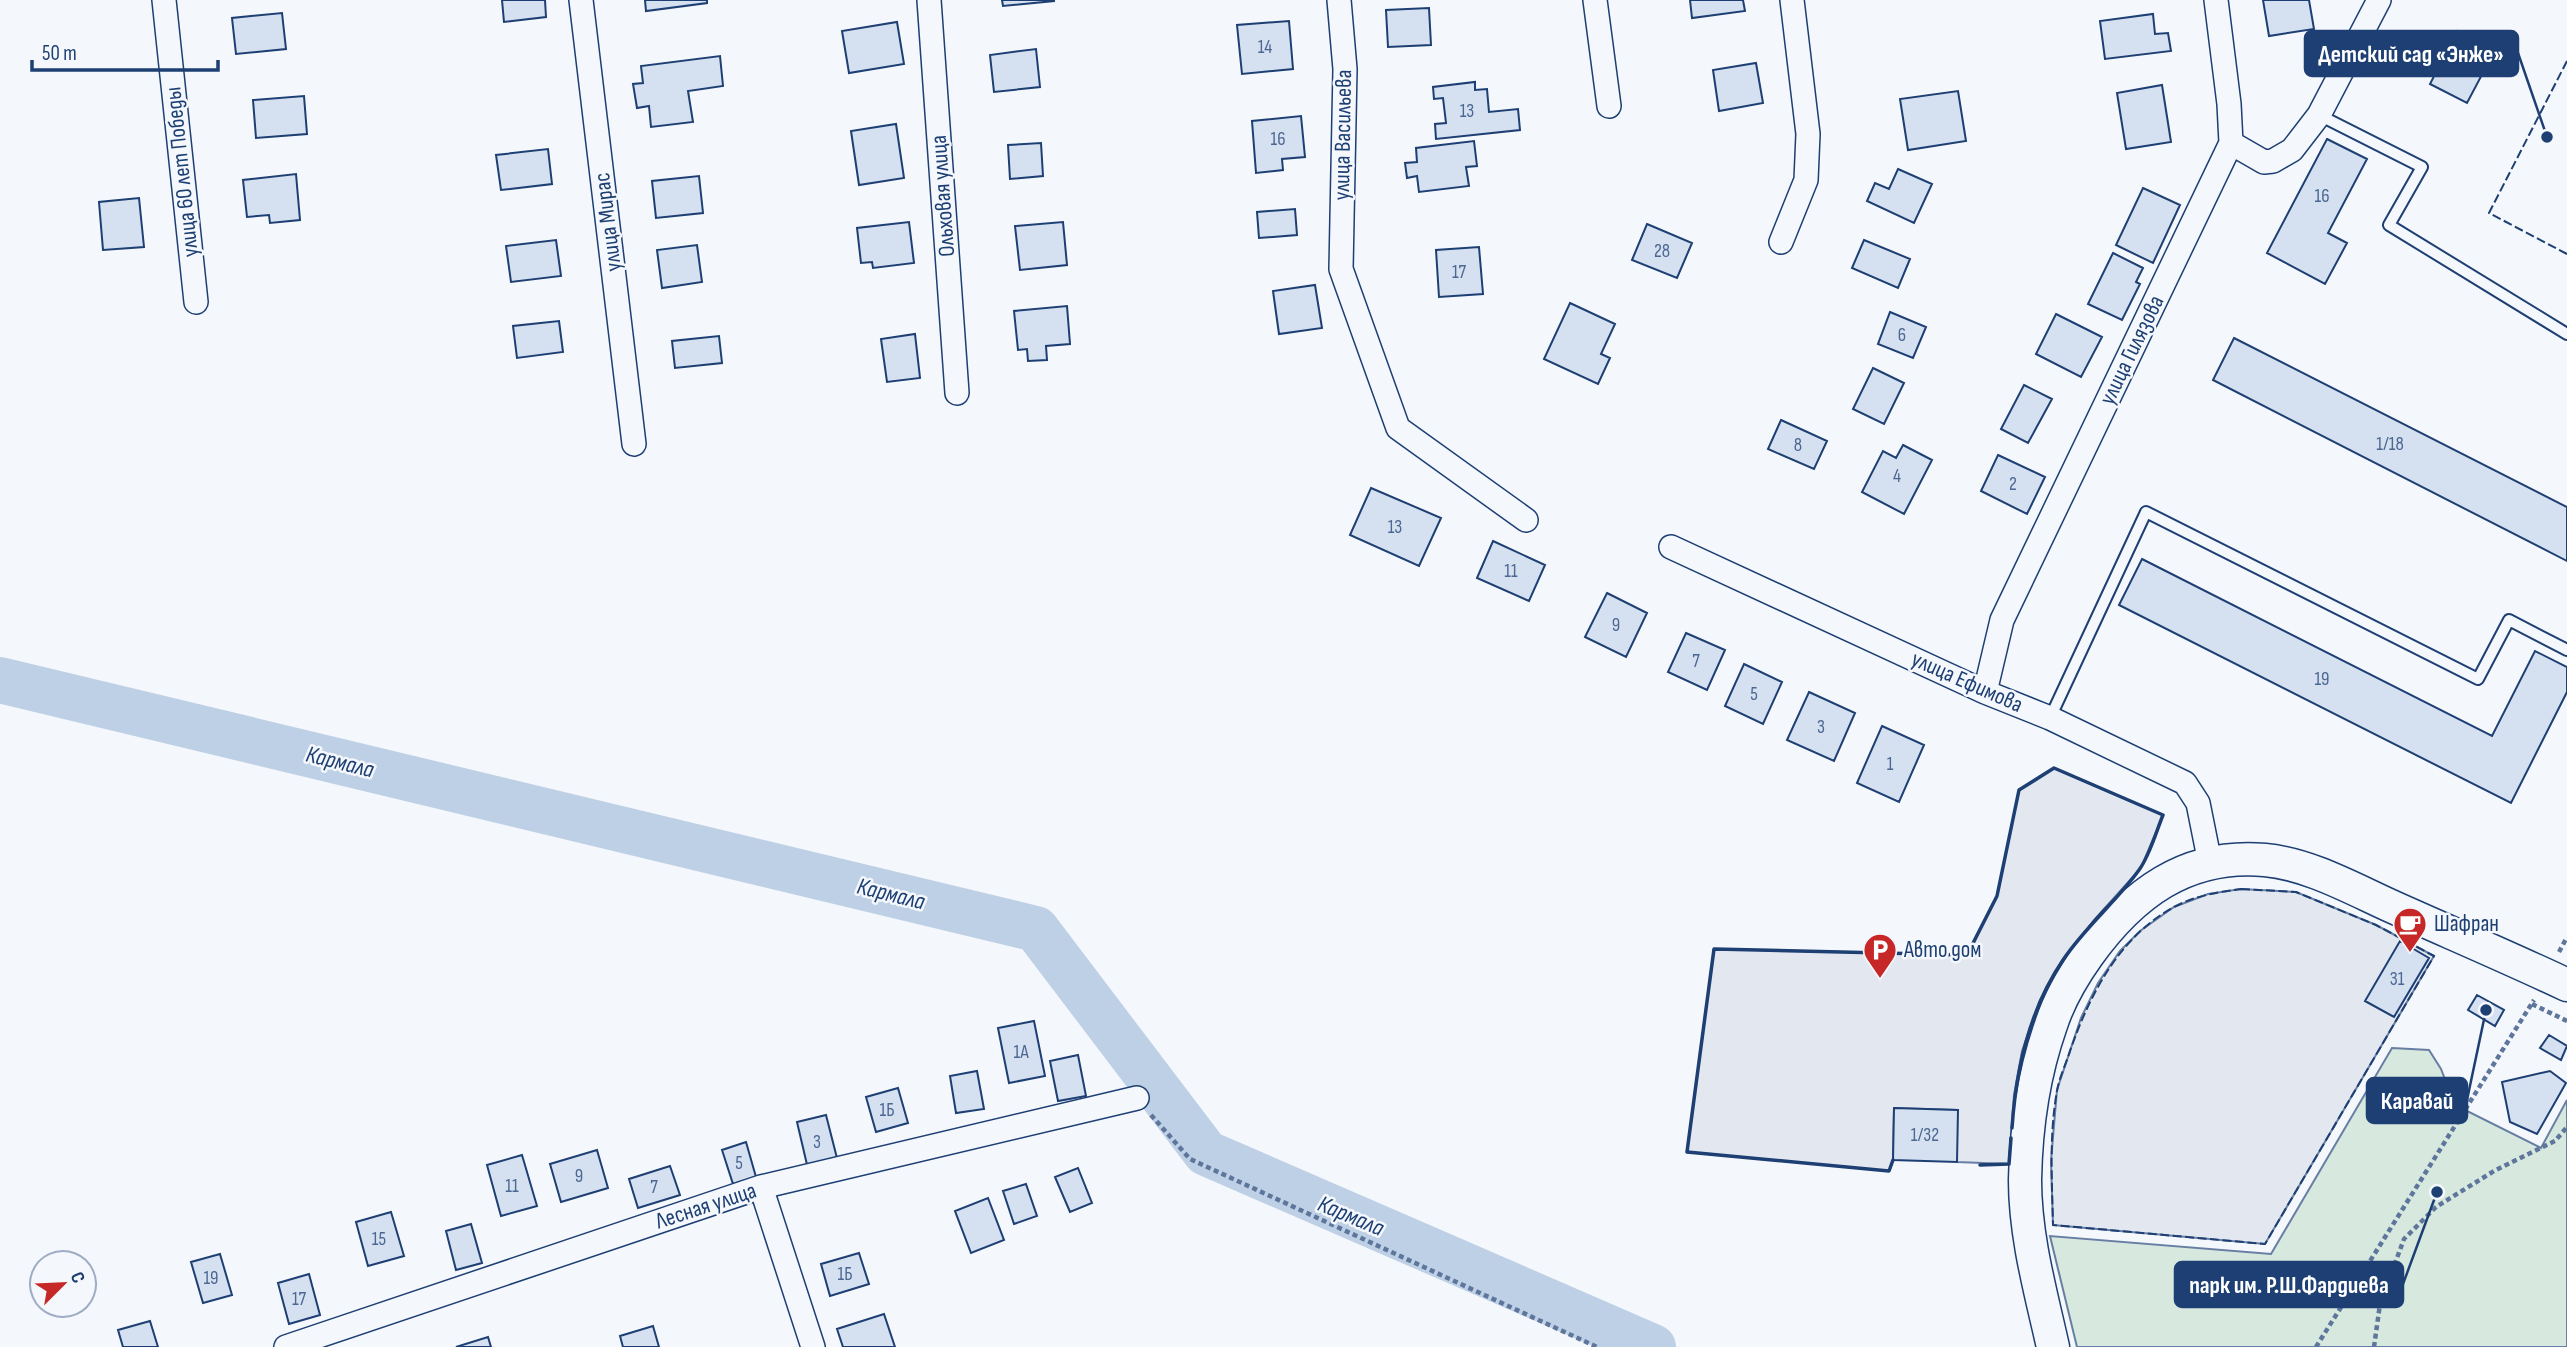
<svg xmlns="http://www.w3.org/2000/svg" width="2567" height="1347" font-family="'Sofia Sans Condensed',sans-serif">
	<style>
		.green { fill: #d7e8df; stroke: #687fa3; stroke-width: 2 }
		.parking { fill: #e3e8f0; stroke: #687fa3; stroke-width: 2 }
		.lines { fill: none; stroke-linecap: round; stroke-linejoin: round }
		.river { stroke: #bed0e5; stroke-width: 46 }
		.building { fill: #d5e0f0; stroke: #1d3f73; stroke-width: 2 }
		.lane-casing { stroke: #1d3f73; stroke-width: 14 }
		.street-casing { stroke: #1d3f73; stroke-width: 26 }
		.secondary-casing { stroke: #1d3f73; stroke-width: 35 }
		.path { stroke: #5e769c; stroke-width: 4.5; stroke-dasharray: 5 3.5; stroke-linecap: butt }
		.lane { stroke: #f4f7fb; stroke-width: 10 }
		.street { stroke: #f4f7fb; stroke-width: 23 }
		.secondary { stroke: #f4f7fb; stroke-width: 32 }
		.fence { stroke: #1d3f73; stroke-width: 2; stroke-dasharray: 9 3.5; stroke-linecap: butt }
		.wall { stroke: #1d3f73; stroke-width: 3.5 }
		.labels { text-anchor: middle; dominant-baseline: central; stroke-width: 5; stroke-linejoin: round; paint-order: stroke }
		.number-label { font-size: 19px; fill: #4b6792 }
		.street-label { font-size: 23px; fill: #1d3f73; stroke: #f4f7fb }
		.poi-label { font-size: 23px; fill: #1d3f73; stroke: #f4f7fb; text-anchor: start }
		.water-label { font-size: 24px; font-style: italic; fill: #1d3f73; stroke: #f4f7fb }
		.leader { fill: none; stroke: #1d3f73; stroke-width: 2.5 }
		.callout-dot { fill: #1d3f73; stroke: #f4f7fb; stroke-width: 2.5 }
		.callout { fill: #1d3f73; stroke: #1d3f73; stroke-width: 2.5 }
		.callout-label { font-size: 24px; text-anchor: middle; font-weight: bold; fill: #fff }
	</style>
	<rect width="100%" height="100%" fill="#f4f7fb"/>
	<path class="green" d="M 2392,1048 L 2429,1050 L 2441,1069 L 2455,1105 L 2541,1148 L 2567,1100 L 2567,1347 L 2077,1347 L 2050,1236 L 2271,1254 Z"/>
	<path class="parking" d="M 2054,768 L 2163,815 L 2141,868 L 2095,919 L 2062,961 L 2040,1000 L 2022,1051 L 2014,1095 L 2009,1164 L 1957,1162 L 1957,1110 L 1894,1108 L 1893,1160 L 1889,1171 L 1687,1152 L 1714,949 L 1967,955 L 1997,896 L 2019,790 Z
		M 2241,889 L 2296,892 L 2376,925 L 2434,956 L 2265,1244 L 2053,1225 L 2051,1161 L 2057,1090 L 2081,1018 L 2098,983 L 2120,951 L 2140,931 L 2174,907 L 2208,894 Z"/>
	<g class="lines">
		<path class="river" d="M 0,680 L 1036,929 L 1206,1153 L 1653,1347"/>
	</g>
	<path class="building" d="M 502,0 L 545,0 L 546,17 L 504,22 Z
		M 645,0 L 707,0 L 707,3 L 646,11 Z
		M 1002,0 L 1054,0 L 1054,1 L 1003,6 Z
		M 1690,0 L 1743,0 L 1745,11 L 1692,18 Z
		M 2263,0 L 2309,0 L 2314,29 L 2269,36 Z
		M 1429,8 L 1431,45 L 1388,47 L 1386,10 Z
		M 282,13 L 286,49 L 236,54 L 232,18 Z
		M 2153,14 L 2155,34 L 2168,33 L 2171,51 L 2105,59 L 2100,21 Z
		M 1289,21 L 1293,69 L 1242,74 L 1237,25 Z
		M 897,22 L 904,64 L 849,73 L 842,31 Z
		M 2457,31 L 2495,50 L 2467,103 L 2430,84 Z
		M 1036,49 L 1040,87 L 994,92 L 990,55 Z
		M 720,56 L 723,86 L 688,91 L 693,122 L 651,127 L 649,106 L 637,108 L 633,84 L 643,83 L 641,66 Z
		M 1756,63 L 1763,103 L 1719,111 L 1713,70 Z
		M 1475,82 L 1475,90 L 1487,89 L 1489,112 L 1518,109 L 1520,130 L 1436,139 L 1435,124 L 1446,123 L 1443,98 L 1434,99 L 1433,87 Z
		M 2162,85 L 2171,142 L 2126,149 L 2117,93 Z
		M 1958,91 L 1966,141 L 1908,150 L 1900,99 Z
		M 304,96 L 307,134 L 256,138 L 253,100 Z
		M 1301,116 L 1305,157 L 1282,159 L 1283,170 L 1256,173 L 1252,121 Z
		M 896,124 L 904,178 L 859,185 L 851,131 Z
		M 2327,139 L 2367,159 L 2328,233 L 2347,243 L 2325,284 L 2267,253 Z
		M 1474,141 L 1477,166 L 1466,167 L 1469,186 L 1419,192 L 1417,176 L 1407,178 L 1405,163 L 1417,162 L 1416,148 Z
		M 1041,143 L 1043,176 L 1010,179 L 1008,145 Z
		M 548,149 L 552,184 L 501,190 L 496,155 Z
		M 1898,169 L 1932,184 L 1914,223 L 1867,201 L 1875,183 L 1889,189 Z
		M 296,174 L 300,220 L 270,223 L 269,215 L 247,217 L 243,180 Z
		M 699,176 L 703,213 L 656,218 L 652,181 Z
		M 2143,188 L 2180,205 L 2153,263 L 2116,245 Z
		M 139,198 L 144,247 L 103,250 L 99,202 Z
		M 1295,209 L 1297,235 L 1259,238 L 1257,212 Z
		M 909,222 L 914,263 L 873,268 L 872,262 L 861,263 L 857,228 Z
		M 1063,222 L 1067,265 L 1020,270 L 1015,226 Z
		M 1647,224 L 1692,243 L 1677,278 L 1632,260 Z
		M 556,240 L 561,276 L 511,282 L 506,246 Z
		M 1864,240 L 1910,259 L 1898,288 L 1852,268 Z
		M 697,245 L 702,282 L 662,288 L 657,250 Z
		M 1479,247 L 1483,294 L 1439,297 L 1436,250 Z
		M 2113,253 L 2143,268 L 2136,282 L 2140,284 L 2122,320 L 2088,304 Z
		M 1315,285 L 1322,328 L 1279,334 L 1273,291 Z
		M 1570,303 L 1615,324 L 1601,354 L 1610,358 L 1598,384 L 1544,359 Z
		M 1067,306 L 1070,344 L 1046,346 L 1047,360 L 1028,361 L 1027,349 L 1018,350 L 1014,311 Z
		M 1890,312 L 1926,327 L 1913,358 L 1878,344 Z
		M 2056,314 L 2102,337 L 2081,377 L 2036,354 Z
		M 559,321 L 563,352 L 517,358 L 513,326 Z
		M 915,334 L 920,378 L 887,382 L 881,339 Z
		M 719,336 L 722,363 L 675,368 L 672,341 Z
		M 2234,338 L 2567,507 L 2567,561 L 2213,380 Z
		M 1873,368 L 1904,383 L 1884,424 L 1853,409 Z
		M 2024,385 L 2052,399 L 2028,443 L 2001,429 Z
		M 1781,420 L 1827,441 L 1814,469 L 1768,449 Z
		M 1903,445 L 1932,460 L 1904,514 L 1862,492 L 1883,451 L 1896,458 Z
		M 1998,455 L 2045,477 L 2027,514 L 1981,491 Z
		M 1371,488 L 1441,518 L 1419,566 L 1350,535 Z
		M 1493,541 L 1545,565 L 1529,601 L 1477,578 Z
		M 2142,559 L 2492,736 L 2535,651 L 2567,667 L 2567,692 L 2511,803 L 2119,605 Z
		M 1607,593 L 1647,613 L 1626,657 L 1585,637 Z
		M 1686,633 L 1725,650 L 1707,690 L 1668,672 Z
		M 1744,664 L 1782,682 L 1763,724 L 1725,706 Z
		M 1809,692 L 1855,713 L 1834,761 L 1787,740 Z
		M 1882,726 L 1924,745 L 1899,802 L 1857,783 Z
		M 2400,941 L 2429,958 L 2394,1017 L 2365,1001 Z
		M 2477,995 L 2504,1010 L 2495,1026 L 2468,1010 Z
		M 1034,1021 L 1045,1076 L 1009,1083 L 998,1028 Z
		M 2549,1035 L 2567,1046 L 2561,1060 L 2540,1048 Z
		M 1078,1055 L 1086,1096 L 1058,1101 L 1050,1061 Z
		M 977,1071 L 984,1109 L 956,1113 L 950,1076 Z
		M 2550,1071 L 2566,1083 L 2537,1134 L 2510,1122 L 2502,1082 Z
		M 898,1088 L 908,1123 L 876,1132 L 866,1097 Z
		M 1894,1108 L 1958,1110 L 1957,1162 L 1893,1160 Z
		M 826,1115 L 838,1162 L 808,1169 L 797,1122 Z
		M 746,1142 L 756,1177 L 733,1184 L 722,1150 Z
		M 597,1150 L 608,1188 L 561,1202 L 550,1164 Z
		M 522,1155 L 537,1206 L 501,1216 L 487,1165 Z
		M 670,1166 L 680,1195 L 638,1208 L 629,1179 Z
		M 1078,1168 L 1092,1203 L 1070,1212 L 1055,1177 Z
		M 1026,1184 L 1037,1216 L 1014,1224 L 1003,1191 Z
		M 988,1198 L 1004,1240 L 971,1253 L 955,1211 Z
		M 391,1212 L 404,1256 L 368,1266 L 356,1222 Z
		M 471,1224 L 482,1263 L 456,1270 L 446,1231 Z
		M 859,1253 L 869,1284 L 830,1296 L 821,1264 Z
		M 220,1254 L 232,1295 L 203,1303 L 191,1262 Z
		M 309,1274 L 320,1315 L 289,1324 L 278,1283 Z
		M 884,1314 L 895,1347 L 843,1347 L 837,1329 Z
		M 150,1321 L 158,1347 L 123,1347 L 118,1330 Z
		M 653,1326 L 659,1347 L 623,1347 L 620,1336 Z
		M 488,1337 L 491,1347 L 456,1347 Z"/>
	<g class="lines">
		<defs>
			<path id="lane" d="M 2319,115 L 2422,167 L 2389,225 L 2567,334
				M 2050,718 L 2146,512 L 2478,679 L 2509,620 L 2567,650"/>
			<path id="street" d="M 164,0 L 196,302
				M 581,0 L 634,444
				M 929,0 L 957,393
				M 1339,0 L 1345,69 L 1341,269 L 1398,428 L 1526,520
				M 1595,0 L 1609,106
				M 2231,143 L 2264,162 L 2273,161 L 2292,150 L 2319,115 L 2379,0
				M 1781,242 L 1806,180 L 1808,134 L 1792,0
				M 1671,547 L 1985,692 L 2050,718 L 2185,783 L 2198,803 L 2210,863
				M 1985,692 L 2002,620 L 2231,143 L 2229,104 L 2216,0
				M 761,1187 L 813,1347
				M 286,1347 L 761,1187 L 1137,1098"/>
			<path id="secondary" d="M 2053,1347 C 2041,1293 2025,1237 2025,1180 C 2026,1127 2033,1076 2051,1025 C 2059,1000 2073,976 2088,955 C 2132,894 2186,853 2265,860 C 2309,864 2353,889 2393,907 C 2451,933 2510,958 2567,985"/>
		</defs>
		<use href="#lane" class="lane-casing"/>
		<use href="#street" class="street-casing"/>
		<use href="#secondary" class="secondary-casing"/>
		<path class="path" d="M 2559,952 L 2567,937
			M 2532,1004 L 2567,1021
			M 1151,1115 L 1190,1159 L 1597,1347
			M 2316,1347 L 2534,1000
			M 2374,1347 L 2380,1304 L 2404,1239 L 2436,1207 L 2494,1171 L 2555,1141 L 2567,1127"/>
		<use href="#lane" class="lane"/>
		<use href="#street" class="street"/>
		<use href="#secondary" class="secondary"/>
		<path class="fence" d="M 2567,61 L 2489,213 L 2567,254
			M 2241,889 L 2296,892 L 2376,925 L 2434,956 L 2265,1244 L 2053,1225 C 2052,1181 2049,1135 2057,1091 C 2059,1078 2066,1064 2070,1051 C 2090,994 2119,937 2174,907 C 2194,896 2218,892 2241,889 Z"/>
		<path class="wall" d="M 1893,1160 L 1889,1171 L 1687,1152 L 1714,949 L 1967,955 L 1997,896 L 2019,790 L 2054,768 L 2163,815 C 2156,832 2150,855 2139,870 C 2116,902 2085,927 2063,960 C 2029,1010 2016,1068 2012,1128
			M 1980,1165 L 2009,1164 L 2011,1138"/>
	</g>
	<defs>
		<symbol id="cafe-pin" viewBox="-11 -11 22 30"><path d="M0 17L-7.5 6A9.5 9.5 0 1 1 7.5 6Z" fill="#c62828" stroke="#f4f7fb"/><path d="M-5.5-4.5H6V0H3Q3 3.5 0 3.5H-2.5Q-5.5 3.5-5.5 0ZM3-3.2v2h1.7v-2ZM-6 4.5H4V6H-6Z" fill="#fff"/></symbol>
		<symbol id="parking-pin" viewBox="-11 -11 22 30"><path d="M0 17L-7.5 6A9.5 9.5 0 1 1 7.5 6Z" fill="#c62828" stroke="#f4f7fb"/><path d="M-3.5-5.5H1a3.5 3.5 0 0 1 0 7H-1V5.5H-3.5ZM-1-3.4V-.6H.8a1.4 1.4 0 0 0 0-2.8Z" fill="#fff"/></symbol>
	</defs>
	<g fill-rule="evenodd">
		<use href="#cafe-pin" x="2391" y="905" width="38" height="52"/>
		<use href="#parking-pin" x="1861" y="931" width="38" height="52"/>
	</g>
	<g class="labels">
		<g class="number-label">
			<text x="1265" y="47">14</text>
			<text x="1467" y="111">13</text>
			<text x="1278" y="139">16</text>
			<text x="2322" y="196">16</text>
			<text x="1662" y="251">28</text>
			<text x="1459" y="272">17</text>
			<text x="1902" y="335">6</text>
			<text x="2390" y="444">1/18</text>
			<text x="1798" y="445">8</text>
			<text x="1897" y="476">4</text>
			<text x="2013" y="484">2</text>
			<text x="1395" y="527">13</text>
			<text x="1511" y="571">11</text>
			<text x="1616" y="625">9</text>
			<text x="1696" y="661">7</text>
			<text x="2322" y="679">19</text>
			<text x="1754" y="694">5</text>
			<text x="1821" y="727">3</text>
			<text x="1890" y="764">1</text>
			<text x="2397" y="979">31</text>
			<text x="1021" y="1052">1А</text>
			<text x="887" y="1110">1Б</text>
			<text x="1925" y="1135">1/32</text>
			<text x="817" y="1142">3</text>
			<text x="739" y="1163">5</text>
			<text x="579" y="1176">9</text>
			<text x="512" y="1186">11</text>
			<text x="654" y="1187">7</text>
			<text x="379" y="1239">15</text>
			<text x="845" y="1274">1Б</text>
			<text x="211" y="1278">19</text>
			<text x="299" y="1299">17</text>
		</g>
		<g class="street-label">
			<text transform="translate(1343 135) rotate(-89)">улица Васильева</text>
			<text transform="translate(182 172) rotate(-96)">улица 60 лет Победы</text>
			<text transform="translate(943 196) rotate(-94)">Ольховая улица</text>
			<text transform="translate(608 222) rotate(-97)">улица Мирас</text>
			<text transform="translate(2132 350) rotate(-64)">улица Гилязова</text>
			<text transform="translate(1967 682) rotate(24)">улица Ефимова</text>
			<text transform="translate(706 1206) rotate(-18)">Лесная улица</text>
		</g>
		<g class="poi-label">
			<text x="2434" y="924">Шафран</text>
			<text x="1904" y="950">Авто дом</text>
		</g>
		<g class="water-label">
			<text transform="translate(340 762) rotate(14)">Кармала</text>
			<text transform="translate(891 894) rotate(14)">Кармала</text>
			<text transform="translate(1351 1216) rotate(23)">Кармала</text>
		</g>
	</g>
	<path class="leader" d="M2547 137L2518 53M2486 1010L2467 1100M2437 1192L2403 1284"/>
	<g class="callout-dot">
		<circle cx="2547" cy="137" r="7"/>
		<circle cx="2486" cy="1010" r="7"/>
		<circle cx="2437" cy="1192" r="7"/>
	</g>
	<g class="callout">
		<rect x="2305" y="31" width="213" height="45" rx="7"/>
		<rect x="2367" y="1078" width="100" height="45" rx="7"/>
		<rect x="2175" y="1262" width="228" height="45" rx="7"/>
	</g>
	<g class="callout-label">
		<text x="2411" y="62">Детский сад «Энже»</text>
		<text x="2417" y="1109">Каравай</text>
		<text x="2289" y="1293">парк им. Р.Ш.Фардиева</text>
	</g>
	<g transform="translate(63 1284) rotate(66)"><circle r="33" fill="#f4f7fb" stroke="#9eadc5" stroke-width="2"/>
	<path d="M0-5L12 26L0 18L-12 26Z" fill="#c62828"/>
	<text y="-10" font-size="19" font-weight="bold" text-anchor="middle" fill="#1d3f73">С</text>
	</g>
	<path d="M32 60v10h186v-10" fill="none" stroke="#1d3f73" stroke-width="3.5"/>
	<text x="42" y="60" font-size="21" fill="#1d3f73" stroke="#f4f7fb" stroke-width="5" paint-order="stroke">50 m</text>
</svg>
